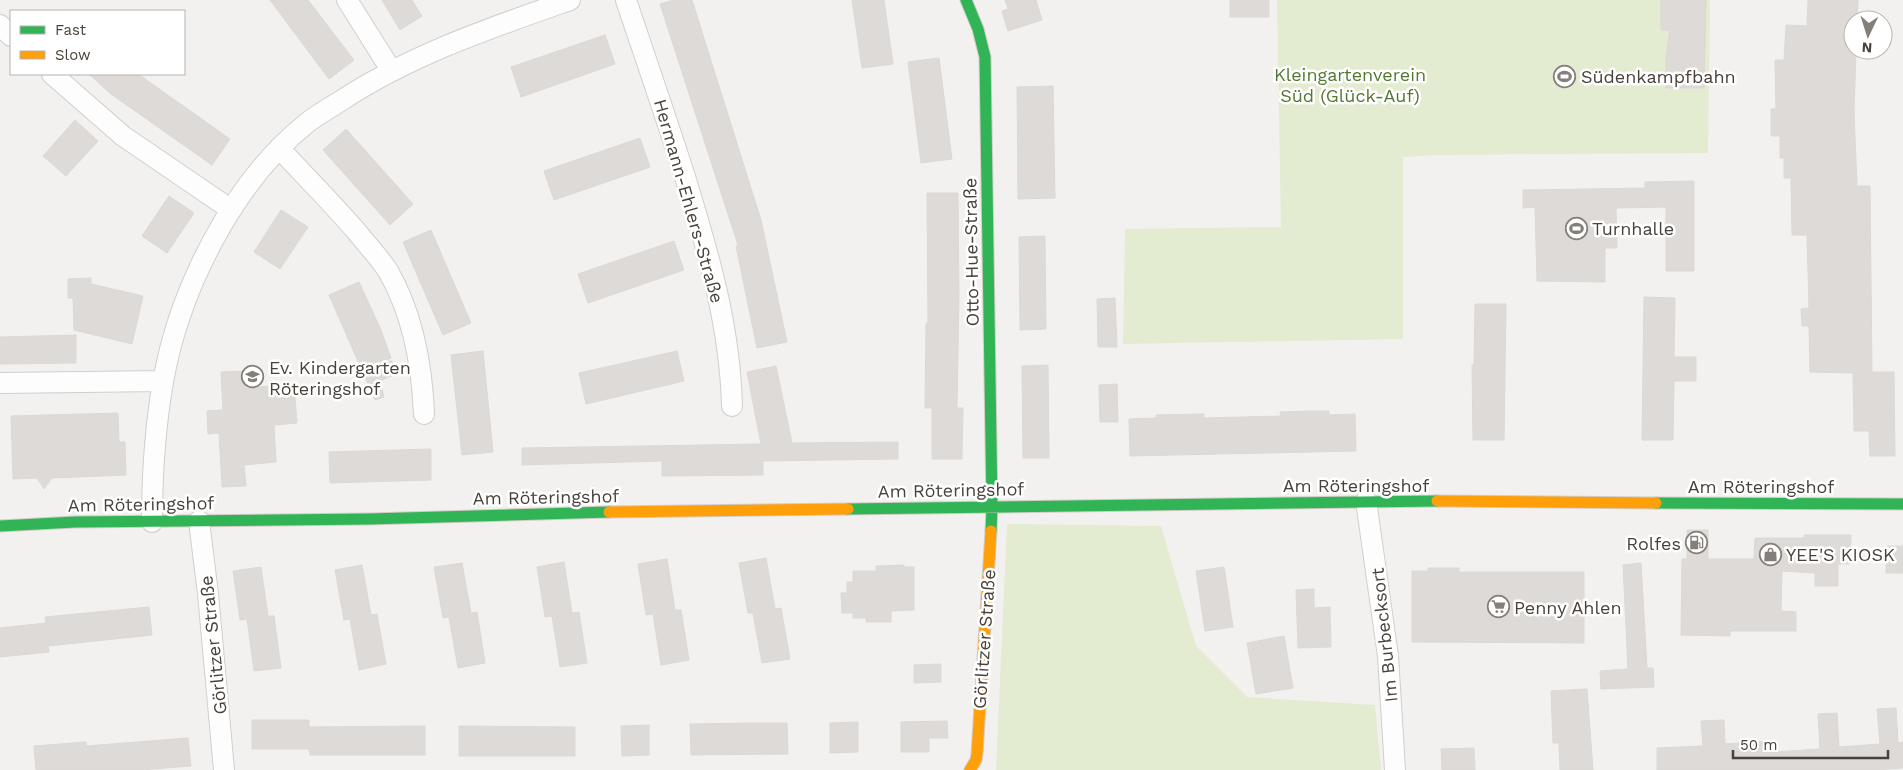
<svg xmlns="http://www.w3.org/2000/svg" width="1903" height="770" font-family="'Work Sans',sans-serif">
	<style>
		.green { fill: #e3ebd1 }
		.building { fill: #dddad7; stroke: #dbd8d5 }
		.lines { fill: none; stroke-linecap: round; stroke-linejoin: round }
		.street-casing { stroke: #d1cfcc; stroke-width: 22 }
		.fast-casing { stroke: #d2cdc6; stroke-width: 13 }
		.slow-casing { stroke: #d2cdc6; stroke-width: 13 }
		.street { stroke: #fdfdfd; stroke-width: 20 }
		.fast { stroke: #30b455; stroke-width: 11 }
		.slow { stroke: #ff9f0a; stroke-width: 11 }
		.labels { text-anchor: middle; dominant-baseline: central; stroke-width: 5; stroke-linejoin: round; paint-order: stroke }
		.park-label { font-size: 18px; fill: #537830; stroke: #fff }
		.poi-label { font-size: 18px; fill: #4a423a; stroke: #fff; text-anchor: start }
		.street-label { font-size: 18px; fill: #4a423a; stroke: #fff }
	</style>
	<rect width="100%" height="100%" fill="#f3f1ef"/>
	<path class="green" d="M 1277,0 L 1710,0 L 1708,153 L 1437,155 L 1403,157 L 1403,339 L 1123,344 L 1125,229 L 1281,227 Z
		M 1007,524 L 1161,526 L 1196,646 L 1247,697 L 1375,705 L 1381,770 L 996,770 Z"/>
	<path class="building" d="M 270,0 L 308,0 L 354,60 L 329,79 Z
		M 382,0 L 412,0 L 422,16 L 400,30 Z
		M 674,0 L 692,0 L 761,220 L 787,342 L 757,348 L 736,246 L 738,245 L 660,4 Z
		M 852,0 L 884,0 L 893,64 L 862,68 Z
		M 1005,0 L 1036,0 L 1042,20 L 1008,31 L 1002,11 L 1008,9 Z
		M 1230,0 L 1269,0 L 1269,17 L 1230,17 Z
		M 1661,0 L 1706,0 L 1704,88 L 1666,88 L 1666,58 L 1670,30 L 1661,30 Z
		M 1808,0 L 1858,0 L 1857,20 L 1853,20 L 1853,52 L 1856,52 L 1854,112 L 1857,186 L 1870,186 L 1872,372 L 1894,372 L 1895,456 L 1870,456 L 1869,431 L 1854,431 L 1853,373 L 1810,372 L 1809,326 L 1802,326 L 1801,309 L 1809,308 L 1807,235 L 1792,235 L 1791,178 L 1784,178 L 1784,158 L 1780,158 L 1780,136 L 1771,136 L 1771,109 L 1776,109 L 1775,60 L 1784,60 L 1786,25 L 1807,26 Z
		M 605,35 L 615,64 L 521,97 L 511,67 Z
		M 939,58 L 952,159 L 921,163 L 908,62 Z
		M 89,74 L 138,74 L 230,139 L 212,165 L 111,94 Z
		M 1053,86 L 1055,198 L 1018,199 L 1017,87 Z
		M 75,120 L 98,141 L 66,176 L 43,156 Z
		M 346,129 L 413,204 L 390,225 L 323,150 Z
		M 640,138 L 650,167 L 554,200 L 544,171 Z
		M 1694,181 L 1694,271 L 1666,271 L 1666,207 L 1616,208 L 1617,248 L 1605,248 L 1605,282 L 1537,281 L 1535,207 L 1523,208 L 1523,190 L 1645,188 L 1645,182 Z
		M 927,193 L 958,193 L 959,294 L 957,408 L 963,408 L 962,459 L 932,459 L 932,408 L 925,408 L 926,323 L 928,323 Z
		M 169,196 L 194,213 L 167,253 L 142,236 Z
		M 281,210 L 308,227 L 280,269 L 254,252 Z
		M 431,230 L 471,323 L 443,335 L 403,242 Z
		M 1045,236 L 1046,329 L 1020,330 L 1019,237 Z
		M 674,241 L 684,270 L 588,303 L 578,274 Z
		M 91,278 L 91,284 L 143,296 L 132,344 L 74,330 L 73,298 L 68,298 L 68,279 Z
		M 359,282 L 381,330 L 391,358 L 382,362 L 392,361 L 396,374 L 380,381 L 384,397 L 375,400 L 329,295 Z
		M 1644,297 L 1675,298 L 1674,357 L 1696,357 L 1696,381 L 1674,381 L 1673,440 L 1642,440 Z
		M 1115,298 L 1117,347 L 1098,347 L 1097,299 Z
		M 1475,304 L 1506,304 L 1504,440 L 1473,440 L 1472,365 L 1474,365 Z
		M 76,335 L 76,363 L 0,364 L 0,337 Z
		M 483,351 L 493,452 L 462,455 L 451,355 Z
		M 677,351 L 684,381 L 586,404 L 579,373 Z
		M 1048,365 L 1049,458 L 1023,458 L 1022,366 Z
		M 776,366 L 792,443 L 898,442 L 898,459 L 763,461 L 763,475 L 662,476 L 662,461 L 522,465 L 522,448 L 761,444 L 747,372 Z
		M 244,371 L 245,388 L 294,384 L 297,423 L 274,425 L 276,462 L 244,465 L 246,486 L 222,487 L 219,433 L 208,434 L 207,411 L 223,410 L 221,372 Z
		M 1117,384 L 1118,422 L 1100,422 L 1099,385 Z
		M 1311,411 L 1329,411 L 1329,415 L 1355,414 L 1356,451 L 1130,456 L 1129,419 L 1156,418 L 1156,415 L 1204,414 L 1204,418 L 1281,416 L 1280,412 Z
		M 118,413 L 119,442 L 125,442 L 126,475 L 52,478 L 44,489 L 37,478 L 13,479 L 11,416 Z
		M 431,449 L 431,480 L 330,483 L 329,452 Z
		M 1687,530 L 1708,530 L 1708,559 L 1754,559 L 1755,538 L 1804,538 L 1804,535 L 1851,535 L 1850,564 L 1838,564 L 1838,586 L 1815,586 L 1815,573 L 1782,571 L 1781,611 L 1796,612 L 1796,631 L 1730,631 L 1730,636 L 1681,635 L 1682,559 L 1687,559 Z
		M 1887,546 L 1903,546 L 1903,573 L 1886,573 Z
		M 766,558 L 775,609 L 781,608 L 790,659 L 762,663 L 753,613 L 748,613 L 739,563 Z
		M 667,559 L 675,610 L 681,610 L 689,660 L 661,665 L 653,614 L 646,615 L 638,564 Z
		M 564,562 L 572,613 L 579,612 L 587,663 L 560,667 L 552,616 L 545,617 L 537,567 Z
		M 462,563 L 471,613 L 477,612 L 485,663 L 458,668 L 449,617 L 443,618 L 434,567 Z
		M 1641,563 L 1647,668 L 1653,668 L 1654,687 L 1601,689 L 1600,671 L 1628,669 L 1623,565 Z
		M 362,565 L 371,615 L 377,614 L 386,664 L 359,670 L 350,619 L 344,620 L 335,570 Z
		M 904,565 L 904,567 L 914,567 L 914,610 L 891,611 L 891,622 L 866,622 L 866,618 L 853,618 L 853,613 L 842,613 L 841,593 L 847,593 L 847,582 L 853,582 L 853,571 L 876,571 L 876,566 Z
		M 261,567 L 268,616 L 274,616 L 281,668 L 254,671 L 247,619 L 240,620 L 233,571 Z
		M 1224,567 L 1233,627 L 1205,631 L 1196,571 Z
		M 1428,568 L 1459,568 L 1459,572 L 1584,572 L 1584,643 L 1412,642 L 1412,571 L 1428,571 Z
		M 1314,589 L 1314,608 L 1330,607 L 1331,647 L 1298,648 L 1296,590 Z
		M 149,607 L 152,635 L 48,646 L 49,652 L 0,657 L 0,628 L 46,623 L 45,617 Z
		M 1284,636 L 1293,688 L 1256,694 L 1247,643 Z
		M 941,664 L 941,682 L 914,683 L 914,665 Z
		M 1587,689 L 1593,770 L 1560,770 L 1559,743 L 1553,743 L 1551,691 Z
		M 1896,708 L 1898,743 L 1903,742 L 1903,768 L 1875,770 L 1657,770 L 1657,748 L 1703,746 L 1701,721 L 1724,720 L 1725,744 L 1772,741 L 1773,752 L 1820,749 L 1818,714 L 1837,713 L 1839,747 L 1880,744 L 1877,709 Z
		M 252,720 L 309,720 L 309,727 L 425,726 L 425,755 L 310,755 L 309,749 L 252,749 Z
		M 947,721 L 948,738 L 929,738 L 929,752 L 901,752 L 901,722 Z
		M 858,722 L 858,752 L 830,753 L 830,723 Z
		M 754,723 L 787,723 L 788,754 L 691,755 L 690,724 Z
		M 649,725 L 649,755 L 622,756 L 621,726 Z
		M 459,726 L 575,727 L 575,756 L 459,756 Z
		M 188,738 L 191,766 L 141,770 L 36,770 L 34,746 L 86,742 L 86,746 Z
		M 1474,748 L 1475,770 L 1442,770 L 1441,749 Z"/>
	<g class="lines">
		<defs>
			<path id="street" d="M 347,0 L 391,70
				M 626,0 C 646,60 667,120 686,180 C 709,255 730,327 732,406
				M 0,25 L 11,36
				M 52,74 L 123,136 L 230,209
				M 279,148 C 305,176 332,203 357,232 C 367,245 379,257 388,271 C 413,314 422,365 424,414
				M 0,383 L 163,381
				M 1366,501 L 1388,656 L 1395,770
				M 199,521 L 208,594 L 224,770
				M 152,522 C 152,475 155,428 163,382 C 179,290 233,182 307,123 C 317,115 328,109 339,102 C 410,55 490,28 570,0"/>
			<path id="fast" d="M 966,0 L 978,29 L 985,57 L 992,507 L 991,531
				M 1656,503 L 1903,504
				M 848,509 L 1437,501
				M 0,526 L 75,522 L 369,519 L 609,512"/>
			<path id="slow" d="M 1437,501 L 1656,503
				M 609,512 L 848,509
				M 970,770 L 976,760 L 977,754 L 991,531"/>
		</defs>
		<use href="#street" class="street-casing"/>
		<use href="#fast" class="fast-casing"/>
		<use href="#slow" class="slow-casing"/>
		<use href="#street" class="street"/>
		<use href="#fast" class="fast"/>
		<use href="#slow" class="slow"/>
	</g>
	<defs>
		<symbol id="stadium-ring" viewBox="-11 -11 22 22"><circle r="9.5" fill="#fff" stroke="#857f79" stroke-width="1.5"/><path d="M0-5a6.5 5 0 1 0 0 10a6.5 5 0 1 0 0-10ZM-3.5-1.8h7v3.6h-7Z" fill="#857f79"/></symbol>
		<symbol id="school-ring" viewBox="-11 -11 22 22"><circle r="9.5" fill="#fff" stroke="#857f79" stroke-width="1.5"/><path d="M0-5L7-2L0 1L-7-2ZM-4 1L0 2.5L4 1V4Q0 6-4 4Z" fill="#857f79"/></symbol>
		<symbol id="fuel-ring" viewBox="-11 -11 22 22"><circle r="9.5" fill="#fff" stroke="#857f79" stroke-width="1.5"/><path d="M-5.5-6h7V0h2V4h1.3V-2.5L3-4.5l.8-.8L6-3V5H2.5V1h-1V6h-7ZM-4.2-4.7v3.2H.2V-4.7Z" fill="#857f79"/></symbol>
		<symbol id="shop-ring" viewBox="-11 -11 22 22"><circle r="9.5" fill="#fff" stroke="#857f79" stroke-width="1.5"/><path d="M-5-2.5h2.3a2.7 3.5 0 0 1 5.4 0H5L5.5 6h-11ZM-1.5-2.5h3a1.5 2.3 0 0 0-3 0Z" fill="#857f79"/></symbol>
		<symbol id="supermarket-ring" viewBox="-11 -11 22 22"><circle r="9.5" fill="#fff" stroke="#857f79" stroke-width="1.5"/><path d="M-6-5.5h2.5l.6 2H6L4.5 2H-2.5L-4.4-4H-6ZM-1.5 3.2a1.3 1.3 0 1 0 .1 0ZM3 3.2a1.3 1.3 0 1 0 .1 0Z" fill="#857f79"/></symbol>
	</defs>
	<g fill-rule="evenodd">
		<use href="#stadium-ring" x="1552" y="64" width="25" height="25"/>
		<use href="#stadium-ring" x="1564" y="216" width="25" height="25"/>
		<use href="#school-ring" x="240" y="364" width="25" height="25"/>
		<use href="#fuel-ring" x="1684" y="530" width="25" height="25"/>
		<use href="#shop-ring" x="1758" y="542" width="25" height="25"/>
		<use href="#supermarket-ring" x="1486" y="594" width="25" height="25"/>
	</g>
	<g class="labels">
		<g class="park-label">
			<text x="1350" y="74">Kleingartenverein<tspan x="1350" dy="21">Süd (Glück-Auf)</tspan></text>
		</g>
		<g class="poi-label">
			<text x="1581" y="76">Südenkampfbahn</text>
			<text x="1592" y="228">Turnhalle</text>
			<text x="269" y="367">Ev. Kindergarten<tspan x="269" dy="21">Röteringshof</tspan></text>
			<text x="1681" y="543" text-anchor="end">Rolfes</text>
			<text x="1786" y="554">YEE'S KIOSK</text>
			<text x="1514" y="607">Penny Ahlen</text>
		</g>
		<g class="street-label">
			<text transform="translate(689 201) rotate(74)">Hermann-Ehlers-Straße</text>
			<text transform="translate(971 252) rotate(-91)">Otto-Hue-Straße</text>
			<text x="1356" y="485">Am Röteringshof</text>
			<text x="1761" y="486">Am Röteringshof</text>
			<text transform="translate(951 490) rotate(-1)">Am Röteringshof</text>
			<text transform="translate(546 497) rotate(-1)">Am Röteringshof</text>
			<text transform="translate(141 504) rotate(-1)">Am Röteringshof</text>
			<text transform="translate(1384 635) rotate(-96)">Im Burbecksort</text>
			<text transform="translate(984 639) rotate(-86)">Görlitzer Straße</text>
			<text transform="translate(213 645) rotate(-96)">Görlitzer Straße</text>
		</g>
	</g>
	<rect x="10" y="10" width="175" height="65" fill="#ffffff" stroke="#b7b3b0"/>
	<rect x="20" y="26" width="25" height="8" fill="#30b455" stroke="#b7b3b0"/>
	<text x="55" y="35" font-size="15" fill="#4a423a">Fast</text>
	<rect x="20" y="51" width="25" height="8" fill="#ff9f0a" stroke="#b7b3b0"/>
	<text x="55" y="60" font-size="15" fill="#4a423a">Slow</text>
	<g transform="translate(1868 35) rotate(184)"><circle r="24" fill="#ffffff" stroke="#b7b3b0"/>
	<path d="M0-4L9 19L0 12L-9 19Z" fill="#857f79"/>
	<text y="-8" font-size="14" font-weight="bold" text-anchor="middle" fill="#4a423a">N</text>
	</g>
	<path d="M1733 750v8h155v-8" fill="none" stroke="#4a423a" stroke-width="2.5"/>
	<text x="1740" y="750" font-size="15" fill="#4a423a" stroke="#ffffff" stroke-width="4" paint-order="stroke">50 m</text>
</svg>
